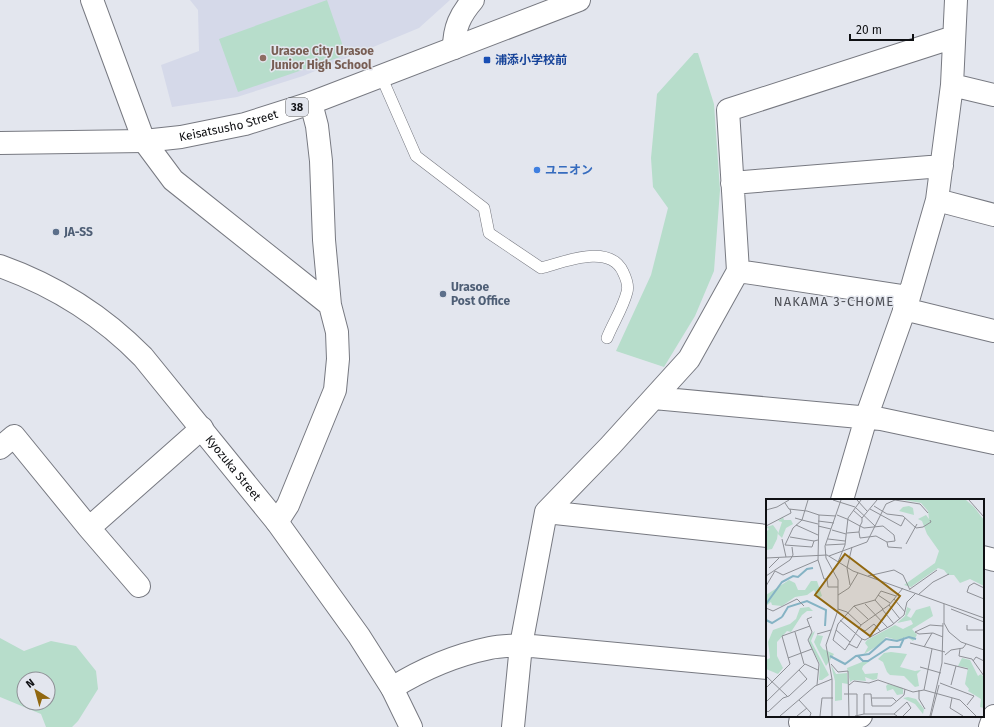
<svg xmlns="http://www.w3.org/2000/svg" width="994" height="727" font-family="'Fira Sans','Noto Sans JP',sans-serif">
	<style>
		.built { fill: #d5d9e9 }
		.green { fill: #b7ddcb; fill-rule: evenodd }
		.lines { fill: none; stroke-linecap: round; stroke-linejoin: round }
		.service-casing { stroke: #777981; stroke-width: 12 }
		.minor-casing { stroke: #777981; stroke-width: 24 }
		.secondary-casing { stroke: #777981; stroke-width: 24 }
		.primary-casing { stroke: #777981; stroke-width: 24 }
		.service { stroke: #fff; stroke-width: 11 }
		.minor { stroke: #fff; stroke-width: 22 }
		.secondary { stroke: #fff; stroke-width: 22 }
		.primary { stroke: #fff; stroke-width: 22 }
		.education-dot { fill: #8d6e63; stroke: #e3e6ee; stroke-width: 1.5 }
		.transit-dot { fill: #1a4fb4; stroke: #e3e6ee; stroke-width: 1.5 }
		.shop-dot { fill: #3f7fe0; stroke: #e3e6ee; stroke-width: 1.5 }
		.service-dot { fill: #5c6f8a; stroke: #e3e6ee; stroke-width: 1.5 }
		.labels { text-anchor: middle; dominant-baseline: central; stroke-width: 3; stroke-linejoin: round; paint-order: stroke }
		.shield { fill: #e3e6ee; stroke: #4f5055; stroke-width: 1 }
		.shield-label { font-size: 11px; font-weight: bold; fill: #0f1013 }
		.education-label { font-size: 12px; font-weight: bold; fill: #785e54; stroke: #e3e6ee; text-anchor: start }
		.transit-label { font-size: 12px; font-weight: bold; fill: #164399; stroke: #e3e6ee; text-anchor: start }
		.street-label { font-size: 12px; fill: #0f1013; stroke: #e3e6ee }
		.shop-label { font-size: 12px; font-weight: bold; fill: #366cbe; stroke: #e3e6ee; text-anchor: start }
		.service-label { font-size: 12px; font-weight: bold; fill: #4e5e75; stroke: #e3e6ee; text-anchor: start }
		.neighbourhood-label { font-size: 13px; letter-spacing: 1px; fill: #4d4f56; stroke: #e3e6ee }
		.inset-river { fill: none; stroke: #85b3c4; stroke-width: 2 }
		.inset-road { fill: none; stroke: #8e9096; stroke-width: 1 }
		.view { fill: #916810; fill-opacity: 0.15; stroke: #916810; stroke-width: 2 }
		.inset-edge { fill: none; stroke: #0f1013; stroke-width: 2 }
	</style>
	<rect width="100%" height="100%" fill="#e3e6ee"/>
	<path class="built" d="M 190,0 L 450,0 L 419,28 L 303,76 L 237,97 L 172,107 L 161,65 L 199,51 L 198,10 Z"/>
	<path class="green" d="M 327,0 L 346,55 L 238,92 L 219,39 Z
		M 694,53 L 698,53 L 714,104 L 720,190 L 714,271 L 695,316 L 664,367 L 616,351 L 651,275 L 668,208 L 653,187 L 651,158 L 657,94 Z
		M 0,638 L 24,651 L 51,641 L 76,646 L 96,671 L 98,689 L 78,721 L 72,727 L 46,727 L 41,714 L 0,697 ZM 24,679 L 48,679 L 48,703 L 24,703 Z"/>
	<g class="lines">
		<defs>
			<path id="service" d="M 381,76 L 416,156 L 484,208 L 489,233 L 541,268 C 564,262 610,243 623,272 C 626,278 629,285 627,292 C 623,308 613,323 607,338"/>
			<path id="minor" d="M 92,0 L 144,141 L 173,180 L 330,305
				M 952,85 L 994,95
				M 732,183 L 942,166
				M 937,200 L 994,215
				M 738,271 L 909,297
				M 904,309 L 994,331
				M 654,398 L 881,419 L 994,443
				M 0,448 L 14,436 L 89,528 L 202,428
				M 842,500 L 866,418 L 909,297 L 937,200 L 952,85 L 956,0
				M 546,512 L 767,536
				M 277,522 L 288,505 L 335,390 L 338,359 L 337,332 L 330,305 L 324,240 L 321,161 L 317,126 L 311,103
				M 89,528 L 139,586
				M 983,557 L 994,560
				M 392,688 C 421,670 456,655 490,648 C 500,646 511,646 521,645 L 767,668
				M 800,722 L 861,716
				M 513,727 L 521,645 L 546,512 L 610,446 L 689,359 L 738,271 L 728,110 L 954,37
				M 990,727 L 994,716"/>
			<g id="secondary">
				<path id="s1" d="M 0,266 C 56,286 102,315 143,357 L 277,522 L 359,636 L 392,688 L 411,727"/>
			</g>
			<g id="primary">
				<path d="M 454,48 C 454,28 460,15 473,0"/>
				<path id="s2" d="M 0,143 L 144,141 L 181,137 L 245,124 L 311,103 L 579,0"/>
			</g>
		</defs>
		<use href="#service" class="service-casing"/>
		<use href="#minor" class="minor-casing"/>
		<use href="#secondary" class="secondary-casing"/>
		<use href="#primary" class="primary-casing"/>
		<use href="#service" class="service"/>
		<use href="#minor" class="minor"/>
		<use href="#secondary" class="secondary"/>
		<use href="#primary" class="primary"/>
	</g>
	<circle class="education-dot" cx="263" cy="58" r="4"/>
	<rect class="transit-dot" x="483" y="56" width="8" height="8" rx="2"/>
	<circle class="shop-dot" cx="537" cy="170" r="4"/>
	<g class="service-dot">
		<circle cx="56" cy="232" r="4"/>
		<circle cx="443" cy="294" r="4"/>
	</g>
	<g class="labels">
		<rect class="shield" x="286" y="98" width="22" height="18" rx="3"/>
		<g class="shield-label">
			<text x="297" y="107">38</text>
		</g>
		<g class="education-label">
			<text x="271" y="51">Urasoe City Urasoe<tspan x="271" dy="14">Junior High School</tspan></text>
		</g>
		<g class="transit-label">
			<text x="495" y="60">浦添小学校前</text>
		</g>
		<g class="street-label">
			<text stroke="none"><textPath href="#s2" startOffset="230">Keisatsusho Street</textPath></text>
			<text stroke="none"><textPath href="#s1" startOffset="314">Kyozuka Street</textPath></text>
		</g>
		<g class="shop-label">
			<text x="545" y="170">ユニオン</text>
		</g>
		<g class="service-label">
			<text x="64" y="232">JA-SS</text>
			<text x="451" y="287">Urasoe<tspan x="451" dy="14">Post Office</tspan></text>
		</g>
		<g class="neighbourhood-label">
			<text x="834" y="301">NAKAMA 3-CHOME</text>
		</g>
	</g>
	<g transform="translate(766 499)">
		<rect width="218" height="218" fill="#e3e6ee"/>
		<path d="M 138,1 L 200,1 L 208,8 L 218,21 L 218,87 L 204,80 L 194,84 L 188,76 L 182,76 L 178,71 L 172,69 L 145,88 L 138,86 L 169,64 L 173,52 L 161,35 L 156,22 L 152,20 L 160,16 L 163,20 L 162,12 L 155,4 ZM 143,7 L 147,9 L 148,16 L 133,12 L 137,8 ZM 17,18 L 18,21 L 25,21 L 27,25 L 20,29 L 16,39 L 12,35 L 16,23 L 12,22 ZM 7,26 L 12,33 L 11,40 L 6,50 L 1,51 L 0,33 L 3,30 L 0,28 ZM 23,81 L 29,84 L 32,91 L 39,91 L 45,82 L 51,82 L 56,97 L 52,99 L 48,91 L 41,96 L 29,98 L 16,107 L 6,106 L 5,103 L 0,107 L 0,96 ZM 164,107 L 167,117 L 146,130 L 151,136 L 147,142 L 141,138 L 131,141 L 120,138 L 113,146 L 98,155 L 102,148 L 99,144 L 101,141 L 129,126 L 137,130 L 147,125 L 145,121 L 131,124 L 139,117 L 141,108 L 145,110 L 141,117 L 145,119 L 150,111 ZM 43,108 L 47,112 L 41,112 L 36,116 L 25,133 L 21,132 L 11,143 L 11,157 L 17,169 L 12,175 L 0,170 L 0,161 L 4,159 L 2,143 L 7,131 L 24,125 L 30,120 L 34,109 ZM 49,132 L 45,142 L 63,176 L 56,181 L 53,181 L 54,165 L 43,144 L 44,136 ZM 51,136 L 57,137 L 54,146 L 57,150 L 68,155 L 60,167 L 48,143 ZM 125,153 L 141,155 L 134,168 L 149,172 L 155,171 L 151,175 L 153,187 L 149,188 L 138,177 L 124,176 L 121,173 L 117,163 L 112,160 L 118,154 ZM 196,159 L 204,161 L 212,177 L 215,175 L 218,178 L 218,209 L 214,208 L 215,200 L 202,192 L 203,190 L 199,185 L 202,169 L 192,167 ZM 104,162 L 97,167 L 96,170 L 99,175 L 112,174 L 111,180 L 107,181 L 99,178 L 100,182 L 87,181 L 84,183 L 81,169 L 96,163 ZM 65,166 L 70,175 L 81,174 L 82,185 L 76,184 L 76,201 L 69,202 L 69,182 ZM 122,185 L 137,189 L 137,195 L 131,196 L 127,190 L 121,192 L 120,187 ZM 142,198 L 150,200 L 158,210 L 157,215 L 149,205 L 137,199 Z" fill="#b7ddcb"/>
		<path class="inset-river" d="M 0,105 L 16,83 L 27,77 L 32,78 L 41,70 L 47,69M 16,118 L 22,108 L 41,102 L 60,111 L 59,127M 0,121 L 6,124 L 16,118M 64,157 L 79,165 L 90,157 L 103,155 L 120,140 L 131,142 L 143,138 L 150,140M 92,157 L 97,162 L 102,162 L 124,148 L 134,148 L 138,139"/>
		<path class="inset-road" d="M 67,1 L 89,8 L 109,27M 91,1 L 101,12M 203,1 L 218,18M 19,4 L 23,10 L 41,12 L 53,16M 108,7 L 121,15 L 137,17 L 150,29 L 157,28 L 165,23 L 164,21M 104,10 L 135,27 L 139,19M 0,11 L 11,8 L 23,1M 87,11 L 96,19M 71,16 L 81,20 L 94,27 L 98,29 L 117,27 L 128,36 L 129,42 L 121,43 L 110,37 L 94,39 L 93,33 L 94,27 L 96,23 L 96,19 L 111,1M 70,17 L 53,16 L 52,61 L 58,80 L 61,80 L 62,88 L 72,88M 29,19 L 36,21 L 42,1M 52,22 L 68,24M 52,25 L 36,21 L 27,29 L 19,46 L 46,48 L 48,42 L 52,41M 30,26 L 52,36M 0,27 L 25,14 L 24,10M 52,27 L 65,30M 66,31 L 80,35M 81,34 L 93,33M 24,38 L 48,42M 16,40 L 20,58M 62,40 L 79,42M 121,43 L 122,48 L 136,49M 140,45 L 151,25M 60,46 L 79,45M 63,57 L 101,43 L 120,5 L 129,1 L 154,5 L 162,14M 0,59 L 61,56 L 87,72 L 218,119M 72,63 L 79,46 L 82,19 L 95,1M 3,69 L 13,59M 9,72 L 17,76 L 52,61M 0,77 L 24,61 L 27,56 L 26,48M 102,77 L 128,71 L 137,76 L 144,91M 84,86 L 81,69 L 86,48M 0,87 L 9,72M 218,89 L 208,84 L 203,87 L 201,93 L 218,100M 144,90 L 171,71M 153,95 L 167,83 L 183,75M 72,96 L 83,89 L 92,74M 112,96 L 124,104M 130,97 L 115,92 L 109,101 L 88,107 L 72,125 L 67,141 L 79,151 L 95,126 L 123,106 L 128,100 L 137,89M 128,100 L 139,113M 109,101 L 117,110M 99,105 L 122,129M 178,105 L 178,124 L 183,133 L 195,143 L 218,151M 123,106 L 134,120M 88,107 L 102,120M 0,109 L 7,112 L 31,100 L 38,107M 72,110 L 81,113 L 95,126M 116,110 L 128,125M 185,110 L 218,123M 46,118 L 41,120 L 46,133 L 42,141 L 53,165 L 51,186M 74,121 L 96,140M 201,126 L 201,131 L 218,131M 93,129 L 99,132 L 108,125 L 114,132M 70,131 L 84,143M 29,133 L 38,165M 149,133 L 164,126 L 177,127M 149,133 L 153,135 L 167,134 L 177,138M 51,135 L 65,131M 144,144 L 179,153M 83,145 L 91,149 L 96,140 L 99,141 L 126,126 L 138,116 L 141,103 L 150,94M 158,148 L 166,134M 194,150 L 193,157 L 206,160 L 218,177M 179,156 L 185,151 L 197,149 L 200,145M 22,159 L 46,150M 207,162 L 210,158 L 218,162M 178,164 L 202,170M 65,165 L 72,173 L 82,172 L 83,217M 154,168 L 175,174M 0,177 L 21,197M 174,184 L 208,197 L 201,206M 83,186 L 88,182 L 103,184 L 112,181 L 147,193 L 158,191 L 166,150M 185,186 L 190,167M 0,189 L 24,165 L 16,137 L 44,127M 153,191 L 153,200 L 159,210M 158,191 L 194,201 L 210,217M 78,195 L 91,195 L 91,216M 106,199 L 127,199 L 130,202M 186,199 L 184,209 L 197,217M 33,201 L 45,214 L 44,217M 0,203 L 39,165 L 52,171M 0,211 L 2,213 L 17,199 L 23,197 L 41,180 L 33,171M 98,215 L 98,195 L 105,195 L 106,207 L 125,207 L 138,196 L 139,190M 128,215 L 141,203 L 145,209 L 137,217M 14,217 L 49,187 L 66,180 L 60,146 L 72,111 L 72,81 L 60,59 L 59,47 L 75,1M 31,217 L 41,209M 54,217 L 56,199 L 67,199M 66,217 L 66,180M 89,217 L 98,215 L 128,215 L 131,217M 164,217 L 176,164 L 177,124M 165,217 L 173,186"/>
		<path class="view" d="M 79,55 L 134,97 L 104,137 L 49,96 Z"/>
		<rect width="218" height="218" class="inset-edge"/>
	</g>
	<g transform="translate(36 691) rotate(323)"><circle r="19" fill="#e3e6ee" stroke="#8e9096"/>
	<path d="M0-3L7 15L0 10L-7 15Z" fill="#916810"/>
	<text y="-6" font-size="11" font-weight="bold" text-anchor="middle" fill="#0f1013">N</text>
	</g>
	<path d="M850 34v6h63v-6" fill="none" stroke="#0f1013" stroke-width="2"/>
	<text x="856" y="34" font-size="12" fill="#0f1013" stroke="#e3e6ee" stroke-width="3" paint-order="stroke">20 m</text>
</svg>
